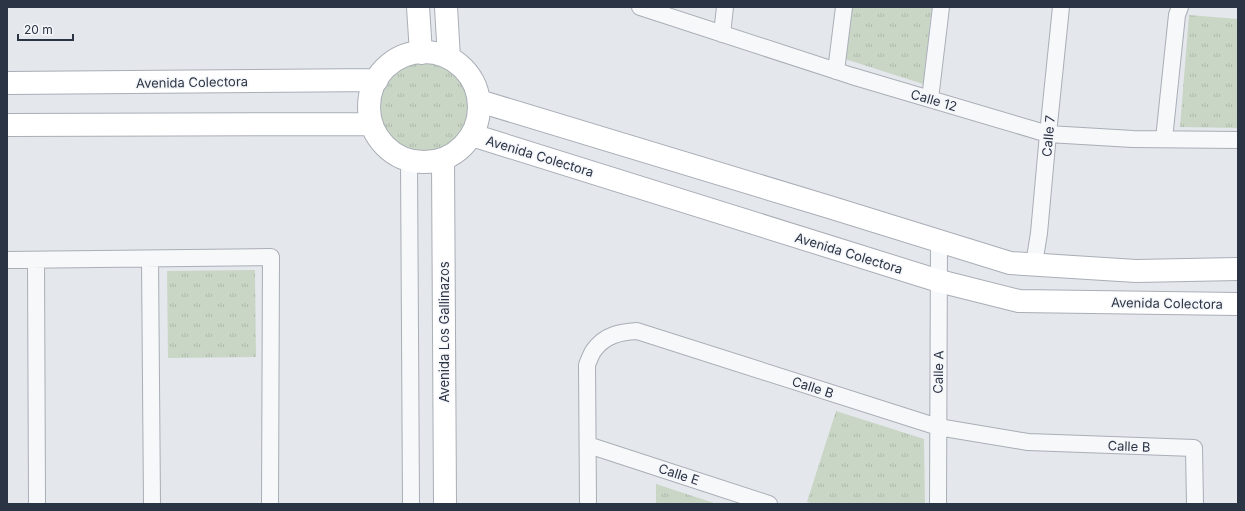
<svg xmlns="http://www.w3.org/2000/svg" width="1245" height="511" font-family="Inter,sans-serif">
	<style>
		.park { fill: url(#park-tufts) }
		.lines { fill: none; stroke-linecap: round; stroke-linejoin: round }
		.street-casing { stroke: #a9aeb7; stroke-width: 18 }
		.secondary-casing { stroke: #a9aeb7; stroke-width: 24 }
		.street { stroke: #f7f8fa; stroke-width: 16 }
		.secondary { stroke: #fff; stroke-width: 22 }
		.labels { text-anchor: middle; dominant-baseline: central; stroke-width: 3; stroke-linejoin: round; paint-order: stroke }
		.street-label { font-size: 13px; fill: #2b3445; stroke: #f4f6f9 }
	</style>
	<defs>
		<pattern id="park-tufts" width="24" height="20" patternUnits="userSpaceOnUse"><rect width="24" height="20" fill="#c9d6c5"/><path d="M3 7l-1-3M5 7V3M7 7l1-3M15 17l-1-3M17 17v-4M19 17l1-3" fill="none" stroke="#adb8ab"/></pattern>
	</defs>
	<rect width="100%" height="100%" fill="#e4e7ec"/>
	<path class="park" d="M 851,7 L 932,7 L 923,84 L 845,59 Z
		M 1189,15 L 1238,19 L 1238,128 L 1180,127 Z
		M378 108a47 47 0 1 1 94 0a47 47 0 1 1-94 0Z
		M 255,270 L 256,357 L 168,358 L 167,271 Z
		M 836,411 L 924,439 L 925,504 L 815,504 L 807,502 Z
		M 656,484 L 717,504 L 656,504 Z"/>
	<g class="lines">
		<defs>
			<path id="street" d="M 640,7 L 852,76 L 1048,134 L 1133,139 L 1238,140
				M 722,34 L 725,7
				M 836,71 L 844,7
				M 930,99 L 941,7
				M 1164,139 L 1177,15 L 1180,7
				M 409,161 L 411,504
				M 150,259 L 152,504
				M 7,260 L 271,257 L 270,504
				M 36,260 L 37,504
				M 1034,264 L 1039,233 L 1048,134 L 1061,7
				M 588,445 L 769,504
				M 588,504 L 587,365 C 589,360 591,354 594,350 C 605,335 620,332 637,331 L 938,427 L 1028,442 L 1194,448 L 1195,504
				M 938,504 L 939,241"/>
			<path id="secondary" d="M 418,7 L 421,53
				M 446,7 L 449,58
				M369 107a55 55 0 1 1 110 0a55 55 0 1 1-110 0Z
				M 7,83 L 377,80
				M 479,101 L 826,206 L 1010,263 L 1136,271 L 1238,269
				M 7,125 L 371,124
				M 472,135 L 939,281 L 1019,301 L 1238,304
				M 443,159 L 445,504"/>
		</defs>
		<use href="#street" class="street-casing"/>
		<use href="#secondary" class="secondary-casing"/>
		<use href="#street" class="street"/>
		<use href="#secondary" class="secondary"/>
	</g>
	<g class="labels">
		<g class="street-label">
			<text transform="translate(192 82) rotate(-1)">Avenida Colectora</text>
			<text transform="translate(934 100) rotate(16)">Calle 12</text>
			<text transform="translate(1048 136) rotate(-85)">Calle 7</text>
			<text transform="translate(540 156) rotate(17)">Avenida Colectora</text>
			<text transform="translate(849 253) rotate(17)">Avenida Colectora</text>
			<text transform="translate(1167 303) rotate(1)">Avenida Colectora</text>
			<text transform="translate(444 332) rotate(-90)">Avenida Los Gallinazos</text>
			<text transform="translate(938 372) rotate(-89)">Calle A</text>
			<text transform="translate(813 387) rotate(18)">Calle B</text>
			<text transform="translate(1129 446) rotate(2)">Calle B</text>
			<text transform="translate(679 474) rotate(18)">Calle E</text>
		</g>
	</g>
	<rect width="1245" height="511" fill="none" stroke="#2b3445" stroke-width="16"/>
	<path d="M18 34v6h55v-6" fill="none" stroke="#2b3445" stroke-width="2"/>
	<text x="24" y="34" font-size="12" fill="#2b3445" stroke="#f4f6f9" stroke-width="3" paint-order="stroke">20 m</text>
</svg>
